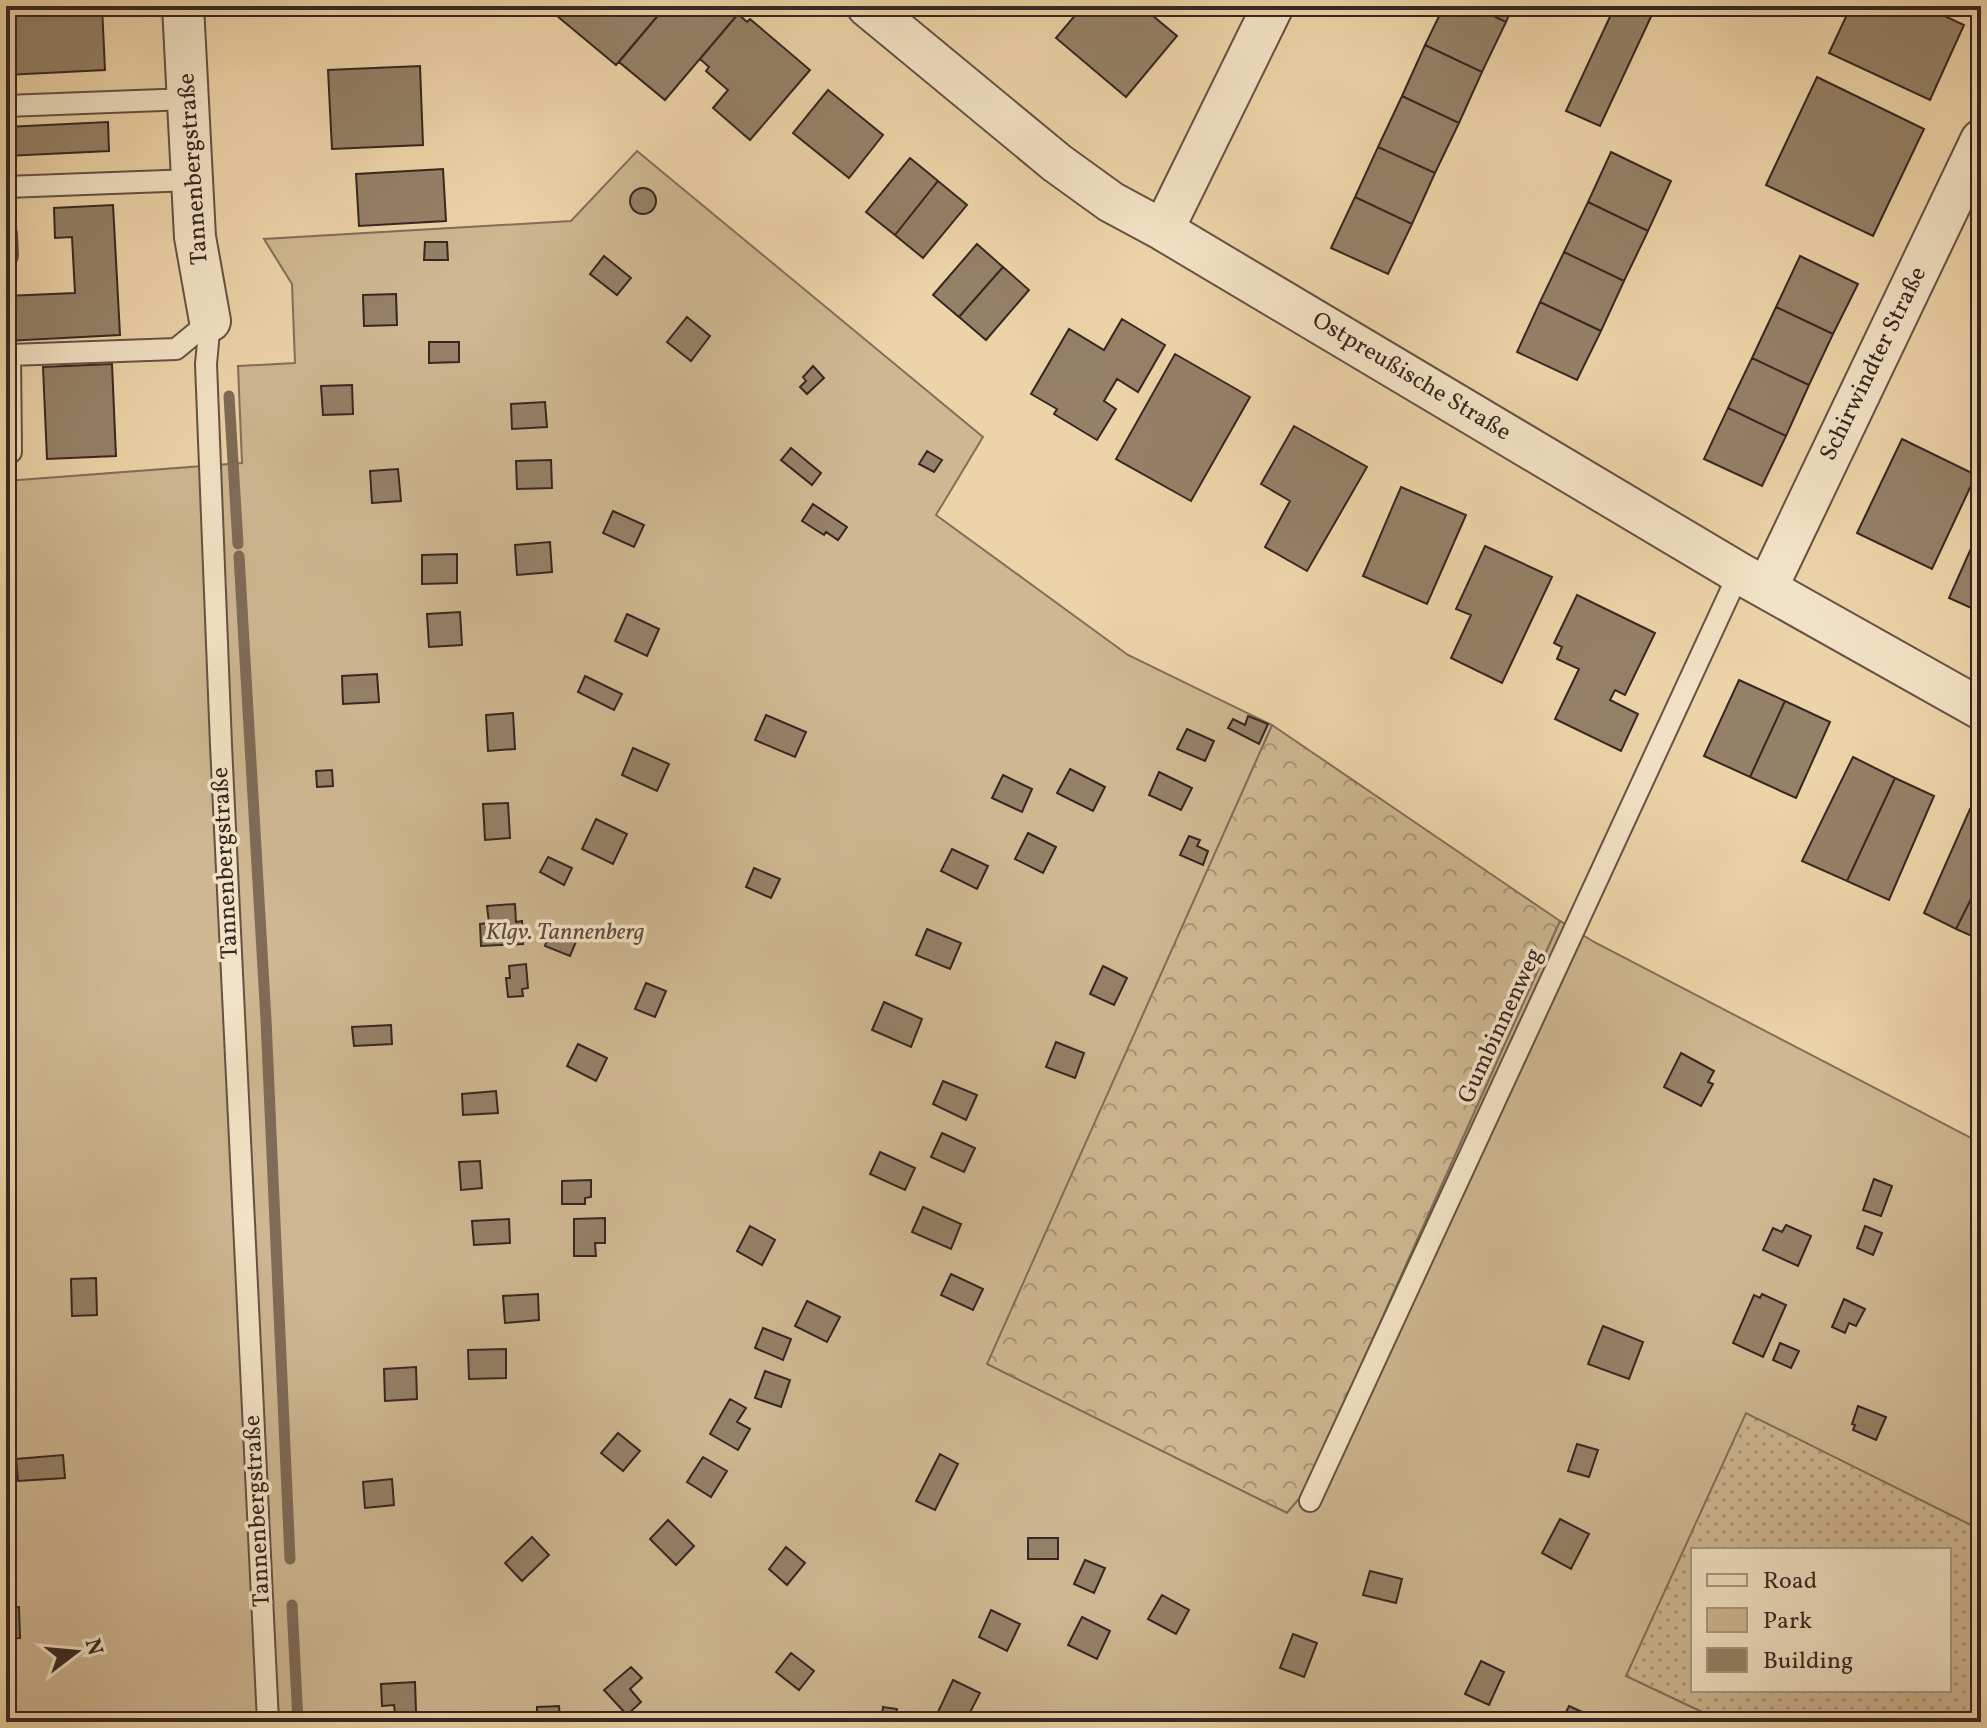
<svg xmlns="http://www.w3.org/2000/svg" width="1987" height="1728" font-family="Vollkorn,serif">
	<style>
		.grass { fill: url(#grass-dots); stroke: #826f5a; stroke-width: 2; fill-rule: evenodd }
		.forest { fill: url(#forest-crowns); stroke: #826f5a; stroke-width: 2 }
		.green { fill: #ceb791; stroke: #826f5a; stroke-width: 2 }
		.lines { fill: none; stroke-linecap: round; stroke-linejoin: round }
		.stream { stroke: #7f6b57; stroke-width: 11 }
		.building { fill: #958168; stroke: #362722; stroke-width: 2 }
		.lane-casing { stroke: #645244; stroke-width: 24 }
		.street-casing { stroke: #645244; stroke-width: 44 }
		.lane { stroke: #f3e3c6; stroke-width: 20 }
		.street { stroke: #f3e3c6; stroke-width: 40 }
		.labels { text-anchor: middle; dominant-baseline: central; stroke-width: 7; stroke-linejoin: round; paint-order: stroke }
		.street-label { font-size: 24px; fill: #362722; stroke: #f3e3c6 }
		.park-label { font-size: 24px; font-style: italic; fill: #5c4b3e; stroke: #f3e3c6 }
	</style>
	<defs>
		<pattern id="grass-dots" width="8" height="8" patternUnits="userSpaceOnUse" patternTransform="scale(2)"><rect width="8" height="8" fill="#ceb791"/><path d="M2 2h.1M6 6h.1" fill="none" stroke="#a89576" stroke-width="1.8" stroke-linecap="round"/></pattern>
		<pattern id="forest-crowns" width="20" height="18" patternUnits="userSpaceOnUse" patternTransform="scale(2)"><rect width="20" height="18" fill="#ceb791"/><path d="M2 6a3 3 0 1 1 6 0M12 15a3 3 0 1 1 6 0" fill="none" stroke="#a89576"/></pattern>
	</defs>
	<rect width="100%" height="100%" fill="#edd4a8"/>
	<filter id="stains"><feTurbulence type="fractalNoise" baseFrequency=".0025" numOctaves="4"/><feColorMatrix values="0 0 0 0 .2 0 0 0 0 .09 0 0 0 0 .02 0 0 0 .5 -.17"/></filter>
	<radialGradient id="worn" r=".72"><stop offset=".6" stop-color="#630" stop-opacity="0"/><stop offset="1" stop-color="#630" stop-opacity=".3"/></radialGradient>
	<path class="grass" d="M 1746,1412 L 1981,1530 L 1981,1722 L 1723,1722 L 1625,1676 ZM 1693,1550 L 1949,1550 L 1949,1690 L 1693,1690 Z"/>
	<path class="forest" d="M 1272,725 L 1560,921 L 1304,1493 L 1287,1513 L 986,1364 Z"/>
	<path class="green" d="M 637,151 L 983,437 L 936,515 L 1128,655 L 1272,725 L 987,1364 L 1287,1513 L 1304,1493 L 1560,921 L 1594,942 L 1981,1143 L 1981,1530 L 1746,1413 L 1626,1676 L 1723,1722 L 6,1722 L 6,481 L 242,463 L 238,366 L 295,363 L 292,284 L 264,239 L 571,221 Z"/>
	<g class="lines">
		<path class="stream" d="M 229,396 L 238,544
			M 239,556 L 266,1020 L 290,1559
			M 292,1605 L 298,1722"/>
	</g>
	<path class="building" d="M 6,6 L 102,6 L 105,70 L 6,75 Z
		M 566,6 L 666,6 L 616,65 L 557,16 Z
		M 666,6 L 728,6 L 738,14 L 665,100 L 619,62 Z
		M 1083,6 L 1141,6 L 1177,36 L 1126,97 L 1056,38 Z
		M 1444,6 L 1473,6 L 1506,22 L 1482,72 L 1425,45 Z
		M 1473,6 L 1513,6 L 1506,22 Z
		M 1615,6 L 1656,6 L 1600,126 L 1566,111 Z
		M 1851,6 L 1923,6 L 1964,25 L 1930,100 L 1829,53 Z
		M 738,14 L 747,22 L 750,19 L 810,70 L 750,140 L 713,108 L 728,90 L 706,71 L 709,67 L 700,59 Z
		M 1425,45 L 1482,72 L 1459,123 L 1402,96 Z
		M 420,66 L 423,145 L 332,149 L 328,70 Z
		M 1817,77 L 1924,129 L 1873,236 L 1766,185 Z
		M 828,90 L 883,135 L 849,178 L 793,133 Z
		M 1402,96 L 1459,123 L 1435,173 L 1378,147 Z
		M 108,122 L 109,151 L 6,156 L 6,127 Z
		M 1378,147 L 1435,173 L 1412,224 L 1355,197 Z
		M 1611,152 L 1671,181 L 1648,231 L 1588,202 Z
		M 910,158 L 938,181 L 895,235 L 866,212 Z
		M 443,169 L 446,221 L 359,226 L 356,174 Z
		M 938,181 L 967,205 L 923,258 L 895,235 Z
		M630 201a13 13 0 1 1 26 0a13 13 0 1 1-26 0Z
		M 1355,197 L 1412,224 L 1388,274 L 1331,248 Z
		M 1588,202 L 1648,231 L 1624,281 L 1564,252 Z
		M 113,205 L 120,335 L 6,341 L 6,296 L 75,293 L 72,237 L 55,238 L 54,208 Z
		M 425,242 L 447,242 L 448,260 L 424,260 Z
		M 977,244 L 1003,267 L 959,317 L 933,295 Z
		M 1564,252 L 1624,281 L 1601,331 L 1540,302 Z
		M 604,256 L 631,278 L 617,295 L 590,274 Z
		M 1800,256 L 1858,284 L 1833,334 L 1776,307 Z
		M 1003,267 L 1029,290 L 986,340 L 959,317 Z
		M 396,294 L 397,325 L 364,326 L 363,295 Z
		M 1540,302 L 1601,331 L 1577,380 L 1517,352 Z
		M 1776,307 L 1833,334 L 1809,385 L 1752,358 Z
		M 687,317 L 710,336 L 691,361 L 667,342 Z
		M 1122,319 L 1165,345 L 1138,392 L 1117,379 L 1104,401 L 1116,409 L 1097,440 L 1054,414 L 1057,409 L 1031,394 L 1069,329 L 1104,350 Z
		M 429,342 L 459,342 L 459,362 L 429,363 Z
		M 1175,354 L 1250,397 L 1191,501 L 1116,459 Z
		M 1752,358 L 1809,385 L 1786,436 L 1728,408 Z
		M 112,364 L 116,456 L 47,459 L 43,367 Z
		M 813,366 L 824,378 L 807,394 L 800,387 L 806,381 L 803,377 Z
		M 352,385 L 353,414 L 323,415 L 321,386 Z
		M 545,402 L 547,427 L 512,429 L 511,404 Z
		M 1728,408 L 1786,436 L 1762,486 L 1704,459 Z
		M 1294,426 L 1367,467 L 1307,571 L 1265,547 L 1290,501 L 1261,484 Z
		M 1902,439 L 1976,475 L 1932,569 L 1857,533 Z
		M 791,448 L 821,473 L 812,485 L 781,460 Z
		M 927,451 L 942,460 L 934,472 L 919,464 Z
		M 551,460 L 552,488 L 517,489 L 516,461 Z
		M 398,469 L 401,501 L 372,503 L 370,471 Z
		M 1401,487 L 1466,515 L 1427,604 L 1363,576 Z
		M 813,504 L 847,527 L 838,540 L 826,532 L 824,535 L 802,521 Z
		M 613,511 L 644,525 L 634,547 L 603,533 Z
		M 1981,526 L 1981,606 L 1978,611 L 1949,598 Z
		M 550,542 L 552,572 L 517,575 L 515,545 Z
		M 1485,546 L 1552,577 L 1502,683 L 1451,658 L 1471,615 L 1456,609 Z
		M 457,554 L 457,583 L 422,584 L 422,555 Z
		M 1577,595 L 1655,633 L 1625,695 L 1615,690 L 1610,700 L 1638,714 L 1621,751 L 1555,719 L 1579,669 L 1557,659 L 1562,647 L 1554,643 Z
		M 460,612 L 462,645 L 429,647 L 427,614 Z
		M 627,614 L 659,629 L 647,656 L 615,641 Z
		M 377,674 L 379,702 L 343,704 L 342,676 Z
		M 585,676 L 622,694 L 614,710 L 578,692 Z
		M 1739,680 L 1785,701 L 1750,777 L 1704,756 Z
		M 1785,701 L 1830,722 L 1796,798 L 1750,777 Z
		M 513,713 L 515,749 L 488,751 L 486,715 Z
		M 766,715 L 806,732 L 795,757 L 755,740 Z
		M 1248,716 L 1268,724 L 1259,744 L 1228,728 L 1233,719 L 1245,725 Z
		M 1187,729 L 1214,741 L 1205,761 L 1177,749 Z
		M 633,748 L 669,764 L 657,791 L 622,775 Z
		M 1853,757 L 1895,778 L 1847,881 L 1802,861 Z
		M 1070,769 L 1105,787 L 1093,811 L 1057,793 Z
		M 332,770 L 333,786 L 317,787 L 316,771 Z
		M 1159,772 L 1192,788 L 1181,810 L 1149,795 Z
		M 1003,775 L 1032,789 L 1022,812 L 992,798 Z
		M 1895,778 L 1934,796 L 1889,900 L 1847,881 Z
		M 508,803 L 510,838 L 485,840 L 483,804 Z
		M 1970,809 L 1981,814 L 1981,879 L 1956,929 L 1924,913 Z
		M 596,819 L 627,834 L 613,864 L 582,849 Z
		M 1028,833 L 1056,847 L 1043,873 L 1015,859 Z
		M 1189,836 L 1200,840 L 1197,846 L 1208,851 L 1203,865 L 1180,855 Z
		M 952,849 L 988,866 L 977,889 L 941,871 Z
		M 548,857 L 572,868 L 564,885 L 540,872 Z
		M 754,868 L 780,879 L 771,898 L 746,887 Z
		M 1981,879 L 1981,940 L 1956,929 Z
		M 515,904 L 516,922 L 522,921 L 523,944 L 481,946 L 480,924 L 489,923 L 487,906 Z
		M 551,929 L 577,939 L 570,956 L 545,946 Z
		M 927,929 L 961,943 L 950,969 L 916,955 Z
		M 526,964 L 528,988 L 522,989 L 523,996 L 508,997 L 506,978 L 510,978 L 509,966 Z
		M 1103,966 L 1127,978 L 1114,1005 L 1090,994 Z
		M 646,983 L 666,991 L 655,1017 L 635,1009 Z
		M 884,1002 L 922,1019 L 911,1047 L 872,1030 Z
		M 391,1025 L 392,1044 L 354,1046 L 352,1027 Z
		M 1056,1042 L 1084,1053 L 1075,1078 L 1046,1067 Z
		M 578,1044 L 607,1058 L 596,1081 L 567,1066 Z
		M 1681,1053 L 1714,1071 L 1708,1082 L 1713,1084 L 1701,1106 L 1664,1087 Z
		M 943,1081 L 977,1095 L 966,1120 L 933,1104 Z
		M 496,1091 L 498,1113 L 463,1115 L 462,1094 Z
		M 942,1133 L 975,1148 L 964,1172 L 931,1157 Z
		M 880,1152 L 915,1168 L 905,1190 L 870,1174 Z
		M 480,1161 L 482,1188 L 461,1190 L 459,1162 Z
		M 1874,1179 L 1892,1186 L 1881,1216 L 1863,1210 Z
		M 591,1180 L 591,1197 L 585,1198 L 585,1204 L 562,1204 L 562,1181 Z
		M 923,1207 L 961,1224 L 951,1249 L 912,1232 Z
		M 605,1218 L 605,1243 L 595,1243 L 596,1256 L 574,1256 L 574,1219 Z
		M 509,1219 L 510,1243 L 474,1245 L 472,1221 Z
		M 1786,1225 L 1811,1236 L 1798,1266 L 1763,1250 L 1773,1228 L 1782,1232 Z
		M 750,1226 L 775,1240 L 762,1265 L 737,1251 Z
		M 1865,1226 L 1882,1233 L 1873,1255 L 1857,1248 Z
		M 951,1274 L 983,1289 L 973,1310 L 941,1295 Z
		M 96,1278 L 97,1315 L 72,1316 L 71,1279 Z
		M 538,1294 L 539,1320 L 505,1323 L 503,1296 Z
		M 1762,1294 L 1786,1305 L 1763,1357 L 1733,1343 L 1754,1295 L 1760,1298 Z
		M 1844,1299 L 1865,1309 L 1856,1326 L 1849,1323 L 1845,1333 L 1832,1327 Z
		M 807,1301 L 840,1317 L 827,1342 L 795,1326 Z
		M 1603,1326 L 1643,1342 L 1629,1379 L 1588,1364 Z
		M 763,1328 L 791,1339 L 783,1360 L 755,1348 Z
		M 1780,1343 L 1799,1351 L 1791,1368 L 1773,1360 Z
		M 506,1349 L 506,1378 L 469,1379 L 468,1350 Z
		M 416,1367 L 417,1399 L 385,1401 L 384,1369 Z
		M 765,1371 L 790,1380 L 781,1407 L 755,1398 Z
		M 730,1399 L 746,1408 L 737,1422 L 750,1429 L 738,1450 L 710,1434 Z
		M 1858,1406 L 1886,1417 L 1876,1440 L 1853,1430 L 1855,1425 L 1852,1424 Z
		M 618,1433 L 640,1451 L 623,1471 L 601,1453 Z
		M 1577,1444 L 1598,1450 L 1589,1477 L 1568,1471 Z
		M 940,1454 L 958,1464 L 935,1510 L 916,1501 Z
		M 63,1455 L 65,1478 L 18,1481 L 16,1459 Z
		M 703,1457 L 727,1471 L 711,1497 L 687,1482 Z
		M 392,1479 L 394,1505 L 365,1508 L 363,1482 Z
		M 1560,1519 L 1589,1534 L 1571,1569 L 1542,1553 Z
		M 668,1520 L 694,1546 L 676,1565 L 650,1539 Z
		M 532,1537 L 549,1555 L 522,1581 L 505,1563 Z
		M 1028,1538 L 1058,1538 L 1058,1559 L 1028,1559 Z
		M 786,1547 L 805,1563 L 787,1585 L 769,1569 Z
		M 1085,1560 L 1105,1568 L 1094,1593 L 1074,1584 Z
		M 1370,1571 L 1402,1579 L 1396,1603 L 1363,1595 Z
		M 1162,1595 L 1189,1610 L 1176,1634 L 1148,1619 Z
		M 19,1607 L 20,1638 L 6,1639 L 6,1608 Z
		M 991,1610 L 1020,1624 L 1007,1651 L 979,1637 Z
		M 1082,1617 L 1110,1631 L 1097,1659 L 1068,1645 Z
		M 1293,1634 L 1317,1643 L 1304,1677 L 1280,1668 Z
		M 791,1653 L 814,1671 L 799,1690 L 776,1672 Z
		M 1481,1661 L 1504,1672 L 1489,1705 L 1465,1694 Z
		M 15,1664 L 16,1688 L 6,1689 L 6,1665 Z
		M 631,1667 L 642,1678 L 630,1689 L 641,1702 L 627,1715 L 604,1690 Z
		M 953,1680 L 980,1693 L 965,1722 L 957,1722 L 938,1712 Z
		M 415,1682 L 416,1712 L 395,1713 L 394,1705 L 382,1706 L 381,1684 Z
		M 559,1706 L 560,1722 L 537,1722 L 537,1707 Z
		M 1569,1706 L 1591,1716 L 1588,1722 L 1561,1722 Z
		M 883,1707 L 897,1709 L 894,1722 L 881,1722 Z
		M 817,1714 L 833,1720 L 833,1722 L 814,1722 Z"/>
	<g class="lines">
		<defs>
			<path id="lane" d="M 6,106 L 188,99
				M 6,187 L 192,180
				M 6,234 L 7,256
				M 210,321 L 206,364 L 221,745 L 268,1722
				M 11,452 L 10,355 L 176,349 L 210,321
				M 1310,1501 L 1739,573"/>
			<path id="street" d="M 183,6 L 195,237 L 210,321
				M 867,6 L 1057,163 L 1111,202 L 1163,230 L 1739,573 L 1981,709
				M 1163,230 L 1273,6
				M 1767,588 L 1981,140"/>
		</defs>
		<use href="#lane" class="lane-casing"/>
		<use href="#street" class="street-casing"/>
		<use href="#lane" class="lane"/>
		<use href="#street" class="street"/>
	</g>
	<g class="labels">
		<g class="street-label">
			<text transform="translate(194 169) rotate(-94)">Tannenbergstraße</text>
			<text transform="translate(1874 364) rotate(-64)">Schirwindter Straße</text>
			<text transform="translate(1411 377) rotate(31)">Ostpreußische Straße</text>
			<text transform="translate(226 863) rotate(-93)">Tannenbergstraße</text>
			<text transform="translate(1501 1026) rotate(-65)">Gumbinnenweg</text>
			<text transform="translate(258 1511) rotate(-93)">Tannenbergstraße</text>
		</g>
		<g class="park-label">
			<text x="565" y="933">Klgv. Tannenberg</text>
		</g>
	</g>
	<rect width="1987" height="1728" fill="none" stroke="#edd4a8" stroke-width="32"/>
	<rect x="8" y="8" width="1971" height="1712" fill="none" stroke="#362722" stroke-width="4"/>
	<rect x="16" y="16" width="1955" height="1696" fill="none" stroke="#362722" stroke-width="2"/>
	<rect x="1691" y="1548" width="260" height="144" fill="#f3e3c6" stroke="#a79884" stroke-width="2"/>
	<rect x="1707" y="1574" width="40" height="12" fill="#f3e3c6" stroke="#a79884" stroke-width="2"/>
	<text x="1763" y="1588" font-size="24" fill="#362722">Road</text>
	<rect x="1707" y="1608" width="40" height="24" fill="#ceb791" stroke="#a79884" stroke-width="2"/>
	<text x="1763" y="1628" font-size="24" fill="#362722">Park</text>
	<rect x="1707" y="1648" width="40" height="24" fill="#958168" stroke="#a79884" stroke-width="2"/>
	<text x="1763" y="1668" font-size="24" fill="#362722">Building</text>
	<g transform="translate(76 1652) rotate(74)" stroke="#f3e3c6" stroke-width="6" paint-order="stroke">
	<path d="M0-6L14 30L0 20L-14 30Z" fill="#362722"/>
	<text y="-12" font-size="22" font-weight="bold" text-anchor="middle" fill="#362722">N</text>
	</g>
	<rect width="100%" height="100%" filter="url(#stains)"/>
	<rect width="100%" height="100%" fill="url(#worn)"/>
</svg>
